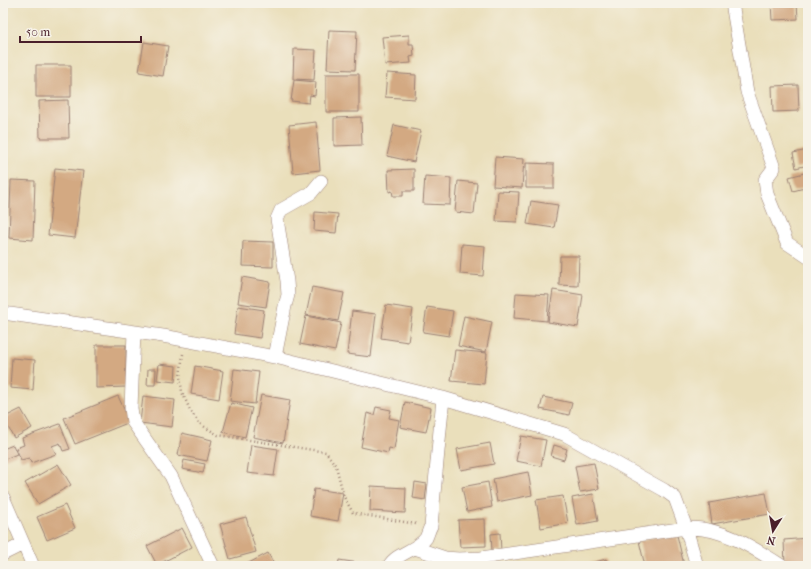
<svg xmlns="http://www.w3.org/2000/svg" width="811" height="569" font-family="'IM FELL French Canon',serif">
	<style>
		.building { fill: #d3a982 }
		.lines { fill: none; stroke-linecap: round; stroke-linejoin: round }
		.minor-casing { stroke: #9a7f73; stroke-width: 14 }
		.path { stroke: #9a7f73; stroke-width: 2.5; stroke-dasharray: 1 3; stroke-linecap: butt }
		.minor { stroke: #fff; stroke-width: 13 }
	</style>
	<rect width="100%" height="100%" fill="#f7f3e8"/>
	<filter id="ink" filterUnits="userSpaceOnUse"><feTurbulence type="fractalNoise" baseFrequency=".025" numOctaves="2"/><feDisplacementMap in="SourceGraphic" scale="8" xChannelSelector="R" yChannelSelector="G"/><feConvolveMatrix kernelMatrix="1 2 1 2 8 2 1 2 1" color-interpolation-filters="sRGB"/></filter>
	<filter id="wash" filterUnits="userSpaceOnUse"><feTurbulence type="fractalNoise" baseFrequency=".012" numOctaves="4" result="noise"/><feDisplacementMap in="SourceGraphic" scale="16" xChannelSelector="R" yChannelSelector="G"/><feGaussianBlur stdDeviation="0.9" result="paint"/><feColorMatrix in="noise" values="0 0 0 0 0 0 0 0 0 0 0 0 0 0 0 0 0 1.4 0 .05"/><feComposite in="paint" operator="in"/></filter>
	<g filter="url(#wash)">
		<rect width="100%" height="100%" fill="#eadfbb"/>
		<g id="blocks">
			<path class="building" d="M 771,3 L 797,3 L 798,19 L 772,20 Z
				M 329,30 L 357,31 L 355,70 L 327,69 Z
				M 409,35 L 409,44 L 413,44 L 414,56 L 410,57 L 411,63 L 385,65 L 382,37 Z
				M 144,42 L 168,46 L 163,76 L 139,72 Z
				M 294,49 L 316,50 L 314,80 L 293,79 Z
				M 36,65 L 71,65 L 71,97 L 36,97 Z
				M 387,73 L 416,75 L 415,99 L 385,97 Z
				M 326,74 L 359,74 L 359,112 L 326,112 Z
				M 294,80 L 316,82 L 315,96 L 310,95 L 309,103 L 291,101 Z
				M 798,85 L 799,111 L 773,112 L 772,86 Z
				M 68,100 L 69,138 L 40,138 L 39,101 Z
				M 361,117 L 362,145 L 334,146 L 334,118 Z
				M 316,122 L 320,170 L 293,173 L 289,125 Z
				M 394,125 L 421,131 L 414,162 L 387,156 Z
				M 808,150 L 808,165 L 796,168 L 793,153 Z
				M 495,157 L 524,159 L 522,188 L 493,186 Z
				M 526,163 L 554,164 L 554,188 L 526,188 Z
				M 55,168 L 83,171 L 75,238 L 48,235 Z
				M 414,169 L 414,191 L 403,191 L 403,196 L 393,196 L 392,191 L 389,192 L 388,170 Z
				M 808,172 L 808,187 L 793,191 L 789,177 Z
				M 425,176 L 451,178 L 450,205 L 423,204 Z
				M 11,180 L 35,181 L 33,240 L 9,238 Z
				M 458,181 L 477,183 L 474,214 L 455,212 Z
				M 498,191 L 519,192 L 517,222 L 496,221 Z
				M 531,201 L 558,205 L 554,228 L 527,224 Z
				M 315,212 L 338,214 L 336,233 L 314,231 Z
				M 243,241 L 273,242 L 273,267 L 242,266 Z
				M 462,244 L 485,246 L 483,276 L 460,274 Z
				M 560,256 L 579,256 L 578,286 L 559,285 Z
				M 242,277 L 270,282 L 266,307 L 238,303 Z
				M 312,287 L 344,293 L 338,321 L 306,315 Z
				M 553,290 L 583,295 L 578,327 L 548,322 Z
				M 516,293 L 549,295 L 547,321 L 514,318 Z
				M 386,305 L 413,309 L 408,342 L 381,338 Z
				M 238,306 L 264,310 L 260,338 L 234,334 Z
				M 427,307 L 453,311 L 449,336 L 423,332 Z
				M 352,311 L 376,314 L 371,357 L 347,354 Z
				M 306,316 L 341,323 L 335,351 L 300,344 Z
				M 464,316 L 492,322 L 486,352 L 458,346 Z
				M 96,345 L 126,345 L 126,387 L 96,388 Z
				M 455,350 L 487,353 L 484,384 L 451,381 Z
				M 12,358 L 35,360 L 33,390 L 10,388 Z
				M 159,364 L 176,366 L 175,382 L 157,380 Z
				M 195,366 L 223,371 L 219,399 L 191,394 Z
				M 148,369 L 156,369 L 155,385 L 147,385 Z
				M 234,369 L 259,372 L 255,404 L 230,401 Z
				M 261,395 L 290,400 L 283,443 L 253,437 Z
				M 118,396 L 130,422 L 75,444 L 64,418 Z
				M 143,396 L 175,400 L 172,427 L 140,423 Z
				M 543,397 L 572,403 L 569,415 L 540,409 Z
				M 405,402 L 431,408 L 426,432 L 400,427 Z
				M 231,403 L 252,408 L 245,437 L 223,432 Z
				M 376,407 L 391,410 L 389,418 L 399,420 L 394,449 L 389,448 L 388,453 L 361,447 L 367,413 L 374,415 Z
				M 21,409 L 32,428 L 14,438 L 3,418 Z
				M 60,424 L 70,449 L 63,451 L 60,443 L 52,446 L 56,454 L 31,463 L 29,458 L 21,460 L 16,448 L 24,445 L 22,438 Z
				M 182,433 L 212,440 L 207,461 L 178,455 Z
				M 521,436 L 546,440 L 541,466 L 516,461 Z
				M 490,443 L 494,464 L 461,470 L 457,449 Z
				M 13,445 L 17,454 L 5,459 L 3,449 Z
				M 251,445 L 278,449 L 274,476 L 247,473 Z
				M 554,445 L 567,449 L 564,460 L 551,456 Z
				M 184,460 L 205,464 L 203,473 L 182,469 Z
				M 594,463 L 599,489 L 580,492 L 575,466 Z
				M 58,464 L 71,485 L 38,504 L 25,483 Z
				M 528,472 L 532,495 L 497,502 L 493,479 Z
				M 415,482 L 427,484 L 425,500 L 413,498 Z
				M 488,482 L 492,507 L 467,512 L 462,487 Z
				M 371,486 L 406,488 L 405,513 L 370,511 Z
				M 314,489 L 343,493 L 338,521 L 310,516 Z
				M 766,493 L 770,514 L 712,524 L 709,503 Z
				M 593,494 L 598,521 L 577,525 L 572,498 Z
				M 563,496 L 568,523 L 541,528 L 536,500 Z
				M 65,505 L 75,528 L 47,540 L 37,517 Z
				M 246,517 L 256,552 L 230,559 L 220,524 Z
				M 485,519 L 486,546 L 460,547 L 458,520 Z
				M 182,528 L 192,547 L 157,565 L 147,546 Z
				M 676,531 L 684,565 L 680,566 L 645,566 L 639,541 Z
				M 500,533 L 501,551 L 492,551 L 491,534 Z
				M 808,538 L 808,566 L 785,566 L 784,540 Z
				M 268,553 L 275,566 L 243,566 Z
				M 606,559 L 608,566 L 581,566 Z
				M 339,560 L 372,565 L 372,566 L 338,566 Z"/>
		</g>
	</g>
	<g filter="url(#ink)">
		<use href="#blocks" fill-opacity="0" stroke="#9a7f73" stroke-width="1"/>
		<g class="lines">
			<defs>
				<path id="minor" d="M 732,3 L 747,92 L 774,168 L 765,180 L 767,194 L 787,243 L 808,257
					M 3,313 L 163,336 L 275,357 L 443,398 L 564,434 L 664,490 L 675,498 L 686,528 C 721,526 754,548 782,566
					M 134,332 L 131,408 L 133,422 L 171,476 L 213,566
					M 275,357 L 285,306 L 288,295 L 287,281 L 277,219 L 281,210 L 311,193 L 321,181
					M 3,497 L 33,566
					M 415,548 L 445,558 L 459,559 L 481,558 L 686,528 L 697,566
					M 3,554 L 23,544
					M 389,566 C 397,552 417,551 426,538 C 428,534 429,529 431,526 L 443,398"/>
			</defs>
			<use href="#minor" class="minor-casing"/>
			<path class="path" d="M 183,354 L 180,376 L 182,392 L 190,410 L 200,424 L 218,435 L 326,452 L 336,466 L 344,497 L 353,513 L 416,524"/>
			<use href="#minor" class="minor"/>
		</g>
	</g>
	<rect width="811" height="569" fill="none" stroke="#f7f3e8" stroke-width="16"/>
	<g transform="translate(773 531) rotate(191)" stroke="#f7f3e8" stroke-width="3" paint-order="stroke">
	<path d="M0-3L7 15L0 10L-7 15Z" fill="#4a1f2b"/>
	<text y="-6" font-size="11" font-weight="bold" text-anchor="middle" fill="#4a1f2b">N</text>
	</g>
	<path d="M20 36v6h121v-6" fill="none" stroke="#4a1f2b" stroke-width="2"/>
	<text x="26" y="36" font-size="12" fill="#4a1f2b" stroke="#f7f3e8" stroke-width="3" paint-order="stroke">50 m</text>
</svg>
